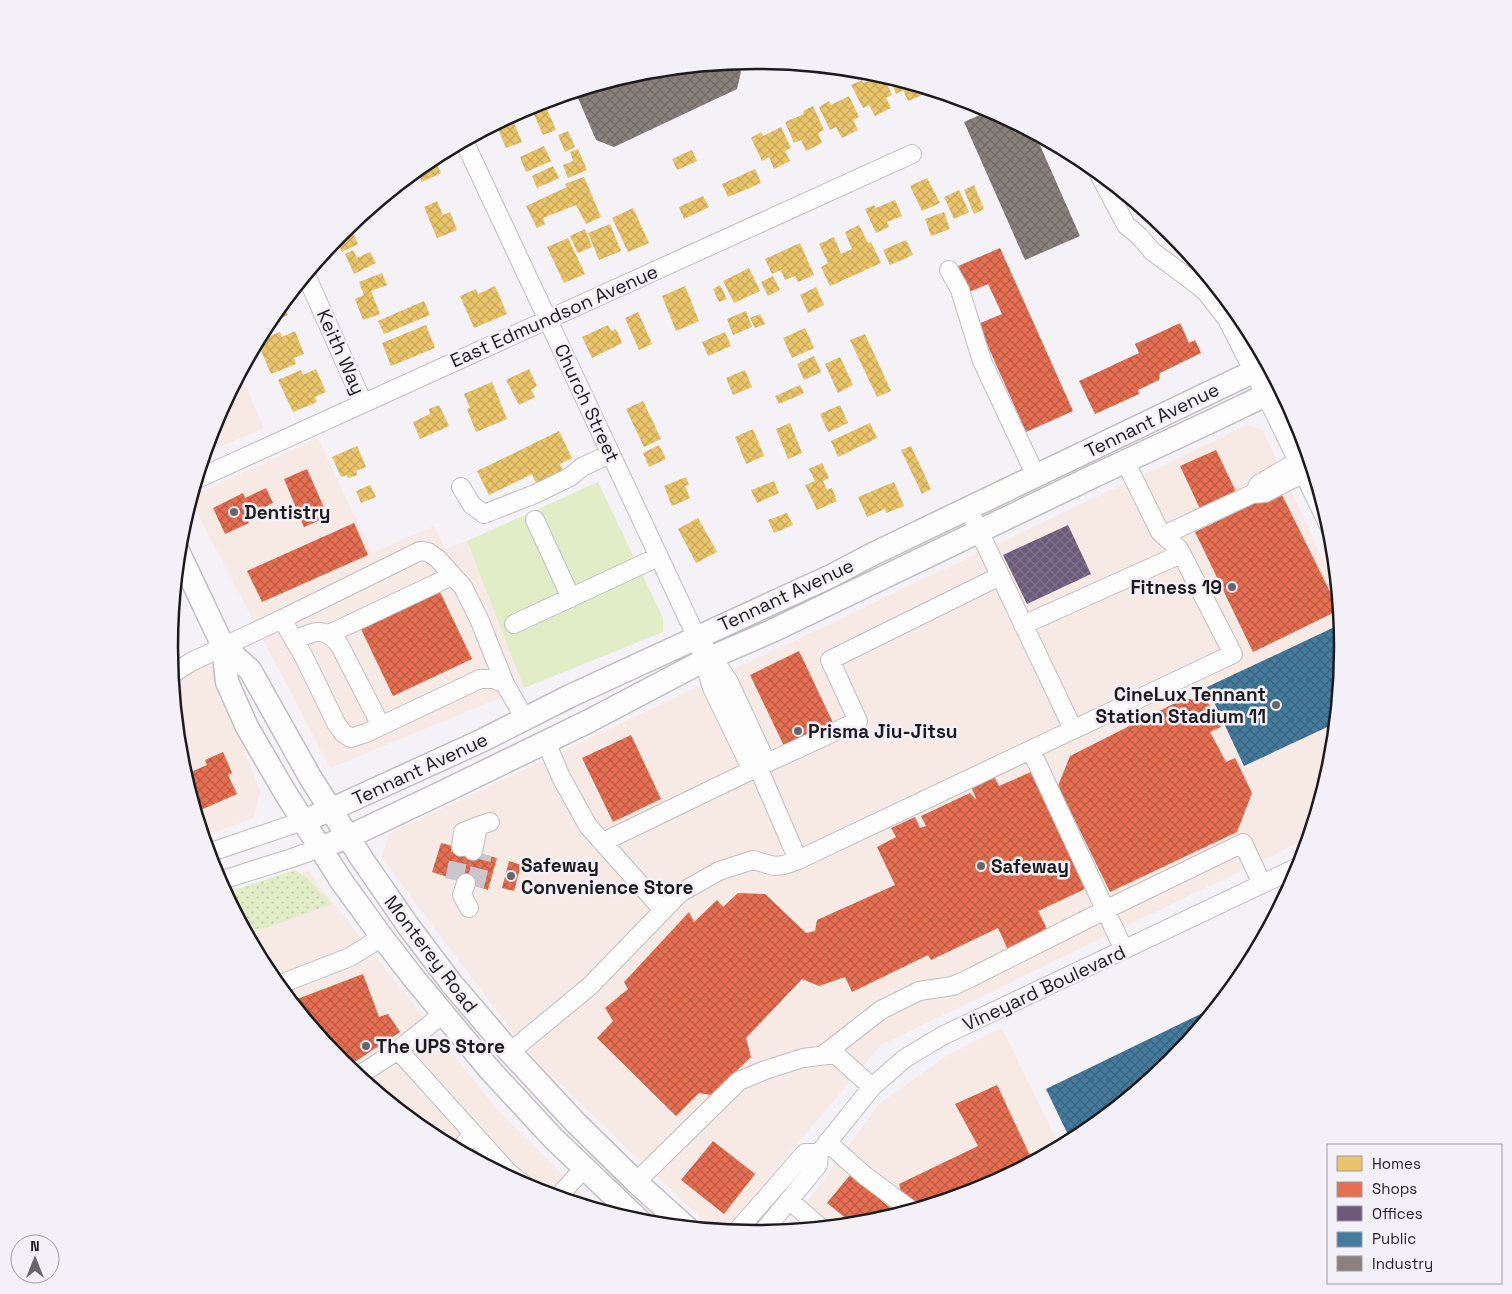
<svg xmlns="http://www.w3.org/2000/svg" width="1512" height="1294" font-family="'Space Grotesk',sans-serif">
	<style>
		.commercial { fill: #f7eae4 }
		.grass { fill: #e1edc7 }
		.park { fill: url(#park-dots) }
		.homes { fill: url(#homes-cross-hatch) }
		.shops { fill: url(#shops-cross-hatch) }
		.offices { fill: url(#offices-cross-hatch) }
		.public { fill: url(#public-cross-hatch) }
		.industry { fill: url(#industry-cross-hatch) }
		.lines { fill: none; stroke-linecap: round; stroke-linejoin: round }
		.minor-tunnel { stroke: #c9c7cb; stroke-width: 18; stroke-dasharray: 18 9; stroke-linecap: butt }
		.minor-casing { stroke: #bfbdc1; stroke-width: 20 }
		.major-casing { stroke: #bfbdc1; stroke-width: 25 }
		.minor { stroke: #fdfdfe; stroke-width: 18 }
		.major { stroke: #fdfdfe; stroke-width: 22 }
		.poi-dot { fill: #68666a; stroke: #f3f0f8; stroke-width: 2 }
		.labels { text-anchor: middle; dominant-baseline: central; stroke-width: 5; stroke-linejoin: round; paint-order: stroke }
		.street-label { font-size: 19px; fill: #1c1b1e; stroke: #f3f0f8 }
		.poi-label { font-size: 19px; font-weight: bold; fill: #1c1b1e; stroke: #f3f0f8; text-anchor: start }
		.rim { fill: none; stroke: #1c1b1e; stroke-width: 2.5 }
	</style>
	<defs>
		<pattern id="park-dots" width="8" height="8" patternUnits="userSpaceOnUse" patternTransform="scale(1.25)"><rect width="8" height="8" fill="#e1edc7"/><path d="M2 2h.1M6 6h.1" fill="none" stroke="#c0cbaa" stroke-width="1.8" stroke-linecap="round"/></pattern>
		<pattern id="homes-cross-hatch" width="8" height="8" patternUnits="userSpaceOnUse" patternTransform="scale(1.25)"><rect width="8" height="8" fill="#e9c46a"/><path d="M0 0l8 8M0 8l8-8" fill="none" stroke="#c7a85b"/></pattern>
		<pattern id="shops-cross-hatch" width="8" height="8" patternUnits="userSpaceOnUse" patternTransform="scale(1.25)"><rect width="8" height="8" fill="#e76f51"/><path d="M0 0l8 8M0 8l8-8" fill="none" stroke="#ba5a43"/></pattern>
		<pattern id="offices-cross-hatch" width="8" height="8" patternUnits="userSpaceOnUse" patternTransform="scale(1.25)"><rect width="8" height="8" fill="#6d597a"/><path d="M0 0l8 8M0 8l8-8" fill="none" stroke="#80728a"/></pattern>
		<pattern id="public-cross-hatch" width="8" height="8" patternUnits="userSpaceOnUse" patternTransform="scale(1.25)"><rect width="8" height="8" fill="#457b9d"/><path d="M0 0l8 8M0 8l8-8" fill="none" stroke="#39647f"/></pattern>
		<pattern id="industry-cross-hatch" width="8" height="8" patternUnits="userSpaceOnUse" patternTransform="scale(1.25)"><rect width="8" height="8" fill="#8a817c"/><path d="M0 0l8 8M0 8l8-8" fill="none" stroke="#706965"/></pattern>
	</defs>
	<rect width="100%" height="100%" fill="#f4f2f6"/>
	<path class="commercial" d="M 240,373 L 264,428 L 204,454 L 214,422 Z
		M 1248,425 L 1263,431 L 1338,592 L 1343,647 L 1332,762 L 1308,838 L 881,1045 L 723,1231 L 713,1230 L 530,1055 L 381,857 L 390,833 Z
		M 318,438 L 372,553 L 434,526 L 445,549 L 467,541 L 524,688 L 330,768 L 190,499 L 191,496 Z
		M 212,660 L 260,792 L 253,818 L 203,837 L 180,761 L 173,685 Z
		M 308,871 L 495,1107 L 598,1210 L 531,1189 L 430,1135 L 341,1062 L 268,973 L 227,896 Z
		M 1002,1028 L 1060,1147 L 980,1189 L 870,1223 L 786,1231 L 879,1104 L 945,1057 Z"/>
	<path class="grass" d="M 598,482 L 663,618 L 663,632 L 524,688 L 467,541 Z"/>
	<path class="park" d="M 295,870 L 308,879 L 332,904 L 251,933 L 247,921 L 239,911 L 236,913 L 225,893 Z"/>
	<path class="homes" d="M 882,75 L 892,95 L 886,98 L 891,108 L 875,116 L 869,105 L 863,108 L 851,85 L 862,80 L 863,83 Z
		M 889,77 L 921,87 L 925,94 L 908,101 L 903,90 L 896,94 Z
		M 849,96 L 859,117 L 853,120 L 858,130 L 842,138 L 836,127 L 830,130 L 819,107 L 829,101 L 831,105 Z
		M 547,100 L 549,104 L 545,105 L 556,130 L 543,135 L 532,110 L 528,111 L 526,107 Z
		M 813,106 L 824,130 L 818,133 L 822,143 L 806,151 L 801,140 L 794,143 L 785,122 L 804,114 L 803,111 Z
		M 511,116 L 522,142 L 506,148 L 496,124 Z
		M 781,127 L 791,148 L 785,151 L 790,161 L 774,169 L 769,157 L 762,161 L 751,138 L 761,132 L 763,136 Z
		M 568,131 L 575,147 L 565,152 L 558,135 Z
		M 544,146 L 551,161 L 526,172 L 520,157 Z
		M 578,149 L 587,170 L 568,178 L 563,165 L 573,161 L 570,152 Z
		M 692,150 L 697,161 L 677,170 L 672,159 Z
		M 433,157 L 441,173 L 422,182 L 416,170 Z
		M 553,166 L 559,178 L 537,188 L 532,176 Z
		M 755,169 L 761,183 L 728,197 L 722,184 Z
		M 584,177 L 601,217 L 586,224 L 576,205 L 543,218 L 545,224 L 537,228 L 526,206 L 567,187 L 565,184 Z
		M 927,178 L 940,203 L 922,211 L 910,186 Z
		M 974,185 L 984,209 L 974,214 L 964,190 Z
		M 959,190 L 969,212 L 954,219 L 944,197 Z
		M 703,196 L 709,207 L 684,219 L 679,207 Z
		M 895,200 L 902,216 L 887,222 L 889,227 L 876,233 L 865,209 L 874,205 L 876,208 Z
		M 437,201 L 443,215 L 450,212 L 457,230 L 437,238 L 424,207 Z
		M 633,208 L 649,243 L 628,252 L 612,218 Z
		M 944,212 L 950,229 L 931,236 L 925,219 Z
		M 610,224 L 621,251 L 599,260 L 588,233 Z
		M 859,225 L 868,243 L 871,242 L 881,263 L 830,286 L 821,267 L 828,263 L 819,244 L 834,237 L 841,254 L 852,249 L 845,232 Z
		M 585,229 L 592,247 L 578,253 L 570,236 Z
		M 352,230 L 358,244 L 342,252 L 336,238 Z
		M 568,238 L 585,274 L 564,283 L 547,247 Z
		M 906,240 L 913,255 L 890,265 L 883,250 Z
		M 800,243 L 814,275 L 798,282 L 795,276 L 785,280 L 781,270 L 772,274 L 765,259 Z
		M 353,250 L 357,258 L 370,252 L 376,263 L 354,274 L 345,254 Z
		M 749,268 L 760,291 L 734,303 L 723,281 Z
		M 382,273 L 387,285 L 371,291 L 380,314 L 363,320 L 355,299 L 364,295 L 359,282 Z
		M 773,276 L 780,290 L 768,296 L 761,282 Z
		M 720,285 L 727,299 L 719,302 L 713,289 Z
		M 495,286 L 507,314 L 474,328 L 460,296 L 476,289 L 478,294 Z
		M 685,286 L 699,321 L 676,331 L 662,296 Z
		M 816,287 L 824,305 L 808,313 L 800,295 Z
		M 424,301 L 430,315 L 384,334 L 378,321 Z
		M 282,303 L 288,315 L 273,322 L 271,318 Z
		M 746,311 L 752,327 L 733,335 L 727,319 Z
		M 638,312 L 652,344 L 639,350 L 625,318 Z
		M 760,314 L 765,324 L 755,328 L 750,318 Z
		M 426,325 L 435,348 L 391,366 L 382,343 Z
		M 608,325 L 611,331 L 616,329 L 622,343 L 592,358 L 582,337 Z
		M 805,328 L 814,348 L 792,358 L 783,338 Z
		M 295,331 L 304,354 L 294,358 L 296,364 L 271,374 L 257,341 L 280,332 L 282,337 Z
		M 725,332 L 731,346 L 708,356 L 702,342 Z
		M 865,334 L 891,391 L 877,397 L 850,340 Z
		M 814,356 L 821,372 L 804,380 L 797,364 Z
		M 840,357 L 853,385 L 838,393 L 825,364 Z
		M 316,369 L 326,392 L 315,397 L 317,402 L 293,412 L 278,380 L 301,370 L 303,375 Z
		M 529,369 L 537,386 L 531,390 L 535,397 L 519,405 L 506,380 Z
		M 745,370 L 752,387 L 733,395 L 726,378 Z
		M 492,382 L 507,419 L 476,432 L 467,409 L 470,408 L 464,394 Z
		M 800,385 L 804,393 L 779,404 L 775,396 Z
		M 643,401 L 661,439 L 644,447 L 626,409 Z
		M 439,405 L 449,426 L 420,439 L 413,422 L 430,414 L 429,409 Z
		M 840,405 L 848,423 L 828,432 L 820,414 Z
		M 790,423 L 802,453 L 788,459 L 776,429 Z
		M 870,423 L 877,438 L 838,457 L 831,441 Z
		M 753,429 L 764,456 L 746,464 L 735,437 Z
		M 559,431 L 572,458 L 560,464 L 565,475 L 538,488 L 532,474 L 489,495 L 477,471 Z
		M 659,445 L 666,459 L 649,467 L 643,453 Z
		M 357,446 L 366,467 L 356,471 L 357,475 L 348,478 L 347,475 L 341,477 L 332,457 Z
		M 911,446 L 931,489 L 922,494 L 901,450 Z
		M 822,463 L 829,478 L 823,481 L 827,490 L 832,488 L 837,501 L 817,510 L 805,485 L 815,481 L 809,469 Z
		M 686,477 L 689,485 L 685,486 L 690,498 L 672,506 L 664,486 Z
		M 774,481 L 779,493 L 757,503 L 751,490 Z
		M 894,482 L 904,506 L 886,513 L 885,509 L 867,517 L 858,497 Z
		M 370,485 L 376,497 L 361,503 L 356,491 Z
		M 787,513 L 793,525 L 774,533 L 768,520 Z
		M 698,518 L 717,552 L 696,563 L 678,529 Z"/>
	<path class="shops" d="M 1000,248 L 1073,411 L 1026,432 L 978,324 L 1002,314 L 988,284 L 967,293 L 956,267 Z
		M 1180,323 L 1189,343 L 1195,340 L 1201,353 L 1160,373 L 1159,380 L 1138,390 L 1139,394 L 1095,414 L 1079,381 L 1139,353 L 1135,344 Z
		M 1216,450 L 1237,494 L 1201,511 L 1180,466 Z
		M 307,469 L 328,517 L 304,527 L 284,479 Z
		M 266,488 L 273,503 L 246,516 L 249,523 L 225,534 L 213,508 L 243,493 L 245,498 Z
		M 1280,491 L 1339,610 L 1253,652 L 1195,532 Z
		M 354,523 L 368,555 L 262,602 L 247,571 Z
		M 439,590 L 472,659 L 393,696 L 360,627 Z
		M 799,651 L 833,723 L 784,746 L 750,675 Z
		M 1185,698 L 1208,703 L 1221,727 L 1210,732 L 1226,762 L 1235,758 L 1252,793 L 1237,832 L 1110,892 L 1058,786 L 1070,756 Z
		M 631,735 L 661,799 L 613,822 L 582,758 Z
		M 223,752 L 232,773 L 228,775 L 237,794 L 196,812 L 184,775 L 207,765 L 205,760 Z
		M 1031,772 L 1087,888 L 1038,911 L 1048,931 L 1008,950 L 998,928 L 931,960 L 928,955 L 852,992 L 845,977 L 819,986 L 802,979 L 746,1038 L 751,1057 L 711,1095 L 699,1093 L 676,1116 L 597,1038 L 613,1021 L 605,1008 L 628,989 L 624,982 L 689,912 L 694,922 L 717,900 L 723,907 L 738,893 L 765,894 L 806,933 L 815,931 L 817,920 L 895,885 L 877,847 L 896,837 L 891,828 L 915,817 L 920,828 L 926,826 L 921,816 L 970,793 L 975,799 L 976,798 L 971,787 L 994,776 L 999,786 Z
		M 441,843 L 497,858 L 488,890 L 432,872 Z
		M 509,861 L 521,865 L 514,891 L 502,888 Z
		M 363,974 L 379,1017 L 388,1014 L 400,1032 L 347,1067 L 341,1062 L 292,1001 Z
		M 997,1085 L 1033,1162 L 980,1189 L 916,1209 L 903,1199 L 899,1184 L 978,1146 L 955,1104 Z
		M 713,1141 L 755,1174 L 724,1214 L 681,1180 Z
		M 850,1175 L 898,1214 L 870,1223 L 853,1224 L 827,1203 Z"/>
	<path class="offices" d="M 1068,525 L 1091,574 L 1027,604 L 1003,555 Z"/>
	<path class="public" d="M 1341,624 L 1343,647 L 1336,723 L 1244,766 L 1207,687 Z
		M 1217,1006 L 1171,1062 L 1082,1135 L 1071,1141 L 1046,1089 Z"/>
	<path class="industry" d="M 736,62 L 741,72 L 737,89 L 614,147 L 596,140 L 575,91 L 642,71 Z
		M 991,110 L 1035,134 L 1080,236 L 1025,260 L 964,122 Z"/>
	<g class="lines">
		<path class="minor-tunnel" d="M 454,880 L 461,847
			M 475,886 L 483,854"/>
		<defs>
			<path id="minor" d="M 464,141 L 697,638 L 712,688 L 748,762 L 758,767 L 762,753 L 729,682 L 713,658 L 697,638
				M 1098,172 L 1126,225 L 1139,236 L 1153,252 L 1191,280 L 1206,292 L 1227,319 L 1276,416 L 1331,530
				M 949,270 L 960,290 L 982,361 L 1036,476
				M 306,275 L 363,403
				M 197,479 L 912,154
				M 461,487 L 472,505 L 484,514 L 535,494 L 570,477 L 582,467 L 610,454
				M 1257,487 L 1259,484 L 1298,461
				M 968,508 L 1073,729
				M 535,520 L 571,598
				M 1164,535 L 1252,494 L 1265,493 L 1304,473
				M 282,619 L 420,551 L 428,552 L 438,559 L 463,587 L 479,619 L 505,684
				M 514,624 L 658,557
				M 1023,625 L 1181,554
				M 329,634 L 452,576
				M 294,640 C 315,632 322,625 339,644 L 381,726
				M 172,674 L 191,662 L 282,619 L 304,657 L 336,723 L 343,733 L 351,738 L 366,733 L 480,679 L 494,679 L 505,684 L 525,719
				M 546,742 L 561,777 L 588,826 L 663,910
				M 1031,750 L 1124,950
				M 758,767 L 798,860
				M 603,842 L 758,767 L 858,721 L 830,660 L 1000,576
				M 461,847 L 463,832 L 478,826
				M 473,851 L 478,826 L 490,822
				M 208,853 L 303,821
				M 219,881 L 292,858 L 320,848
				M 466,883 L 462,895 L 469,908
				M 278,985 L 350,957 L 382,937
				M 398,1050 L 508,1172 L 527,1187
				M 510,1052 L 590,986 L 680,893 L 719,871 L 753,860 L 774,866 L 784,865 L 798,860 L 1233,654 L 1179,549 L 1160,532 L 1125,461
				M 823,1055 L 881,1010 L 919,991 L 953,986 L 970,978 L 1105,910 L 1243,843 L 1262,884
				M 358,1076 L 398,1050 L 443,1014
				M 827,1142 L 864,1175 L 911,1210
				M 459,1151 L 473,1133
				M 636,1182 L 739,1081 L 765,1070 L 803,1058 L 835,1054 L 872,1087
				M 558,1197 L 584,1168
				M 789,1200 L 821,1228
				M 736,1232 L 805,1153 L 819,1153
				M 762,1233 L 818,1165 L 819,1153 L 872,1087 L 904,1059 L 942,1036 L 1300,866"/>
			<path id="major" d="M 178,551 L 223,646 L 227,682 L 247,727 L 286,794 L 342,882 L 382,937 L 412,976 L 490,1070 L 553,1138 L 642,1223
				M 223,646 L 250,670 L 310,777 L 362,859 L 409,927 L 452,984 L 510,1052 L 575,1122 L 636,1182 L 686,1227
				M 303,821 L 330,810 L 483,740 L 570,696 L 831,576 L 873,554 L 1267,365
				M 320,848 L 348,837 L 443,792 L 589,721 L 703,661 L 772,631 L 1094,476 L 1216,419 L 1280,388"/>
		</defs>
		<use href="#minor" class="minor-casing"/>
		<use href="#major" class="major-casing"/>
		<use href="#minor" class="minor"/>
		<use href="#major" class="major"/>
	</g>
	<g class="poi-dot">
		<circle cx="234" cy="512" r="5"/>
		<circle cx="1232" cy="587" r="5"/>
		<circle cx="1276" cy="705" r="5"/>
		<circle cx="798" cy="731" r="5"/>
		<circle cx="981" cy="866" r="5"/>
		<circle cx="511" cy="876" r="5"/>
		<circle cx="366" cy="1046" r="5"/>
	</g>
	<g class="labels">
		<g class="street-label">
			<text transform="translate(554 316) rotate(-24)">East Edmundson Avenue</text>
			<text transform="translate(341 352) rotate(66)">Keith Way</text>
			<text transform="translate(587 403) rotate(65)">Church Street</text>
			<text transform="translate(1152 420) rotate(-26)">Tennant Avenue</text>
			<text transform="translate(786 595) rotate(-25)">Tennant Avenue</text>
			<text transform="translate(420 769) rotate(-25)">Tennant Avenue</text>
			<text transform="translate(431 954) rotate(53)">Monterey Road</text>
			<text transform="translate(1044 988) rotate(-25)">Vineyard Boulevard</text>
		</g>
		<g class="poi-label">
			<text x="244" y="512">Dentistry</text>
			<text x="1222" y="587" text-anchor="end">Fitness 19</text>
			<text x="1266" y="694" text-anchor="end">CineLux Tennant<tspan x="1266" dy="22">Station Stadium 11</tspan></text>
			<text x="808" y="731">Prisma Jiu-Jitsu</text>
			<text x="521" y="865">Safeway<tspan x="521" dy="22">Convenience Store</tspan></text>
			<text x="991" y="866">Safeway</text>
			<text x="376" y="1046">The UPS Store</text>
		</g>
	</g>
	<path d="M0 0H1512V1294H0ZM178 647a578 578 0 1 1 1156 0a578 578 0 1 1-1156 0Z" fill="#f3f0f8" fill-rule="evenodd"/>
	<path class="rim" d="M178 647a578 578 0 1 1 1156 0a578 578 0 1 1-1156 0Z"/>
	<rect x="1327" y="1144" width="175" height="140" fill="#f3f0f8" stroke="#9d9ba1"/>
	<rect x="1337" y="1156" width="25" height="15" fill="#e9c46a" stroke="#9d9ba1"/>
	<text x="1372" y="1169" font-size="15" fill="#1c1b1e">Homes</text>
	<rect x="1337" y="1182" width="25" height="15" fill="#e76f51" stroke="#9d9ba1"/>
	<text x="1372" y="1194" font-size="15" fill="#1c1b1e">Shops</text>
	<rect x="1337" y="1206" width="25" height="15" fill="#6d597a" stroke="#9d9ba1"/>
	<text x="1372" y="1219" font-size="15" fill="#1c1b1e">Offices</text>
	<rect x="1337" y="1232" width="25" height="15" fill="#457b9d" stroke="#9d9ba1"/>
	<text x="1372" y="1244" font-size="15" fill="#1c1b1e">Public</text>
	<rect x="1337" y="1256" width="25" height="15" fill="#8a817c" stroke="#9d9ba1"/>
	<text x="1372" y="1269" font-size="15" fill="#1c1b1e">Industry</text>
	<g transform="translate(35 1259)"><circle r="24" fill="#f3f0f8" stroke="#9d9ba1"/>
	<path d="M0-4L9 19L0 12L-9 19Z" fill="#68666a"/>
	<text y="-8" font-size="14" font-weight="bold" text-anchor="middle" fill="#1c1b1e">N</text>
	</g>
</svg>
